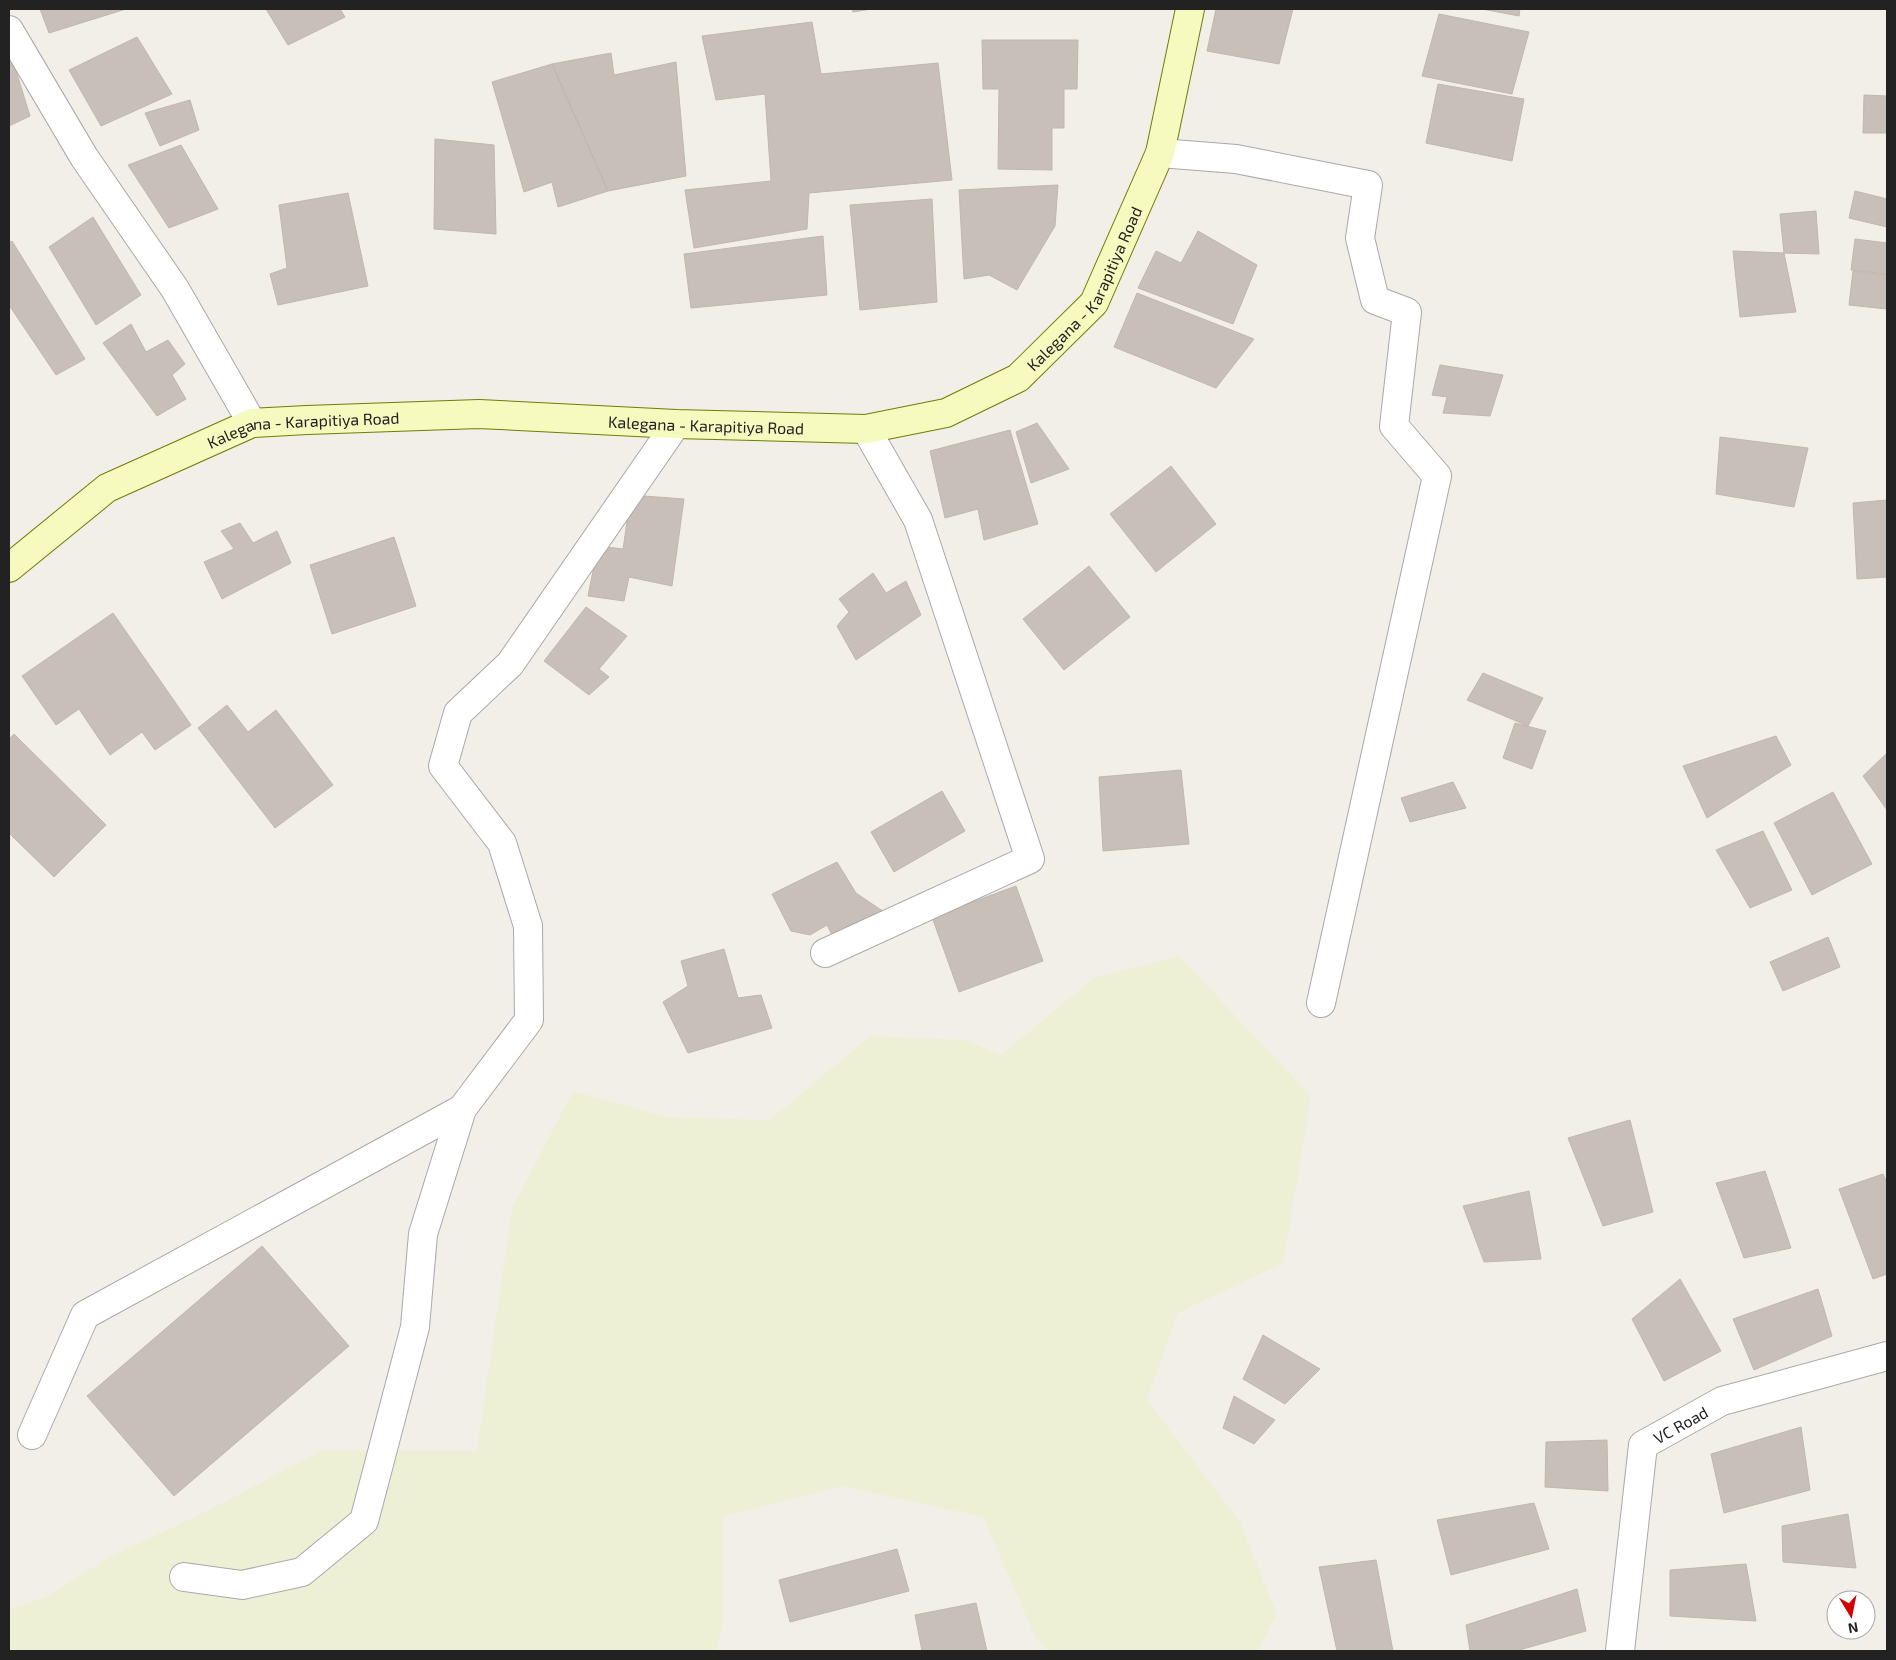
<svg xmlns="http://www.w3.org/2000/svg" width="1896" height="1660" font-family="'Exo 2',sans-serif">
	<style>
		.farmland { fill: #eef0d5 }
		.building { fill: #c7bfb8; stroke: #c4b6ab }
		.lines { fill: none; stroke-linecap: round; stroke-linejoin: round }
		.street-casing { stroke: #a9a9a9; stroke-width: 30 }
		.secondary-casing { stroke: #707d05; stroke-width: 30 }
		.street { stroke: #fff; stroke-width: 28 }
		.secondary { stroke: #f7fabf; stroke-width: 28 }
		.labels { text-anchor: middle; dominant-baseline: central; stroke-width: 4; stroke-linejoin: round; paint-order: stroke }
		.street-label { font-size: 16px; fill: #222; stroke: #fff }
	</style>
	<rect width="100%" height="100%" fill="#f2efe9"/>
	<path class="farmland" d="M 1179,956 L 1311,1096 L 1283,1263 L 1178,1313 L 1147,1400 L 1240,1522 L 1277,1614 L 1258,1651 L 1048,1651 L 1036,1639 L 983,1517 L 842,1486 L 723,1517 L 723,1620 L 717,1651 L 9,1651 L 9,1609 L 44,1598 L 108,1558 L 213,1508 L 323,1450 L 477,1451 L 512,1208 L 573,1091 L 666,1117 L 770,1120 L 870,1036 L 966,1040 L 1001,1055 L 1094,978 Z"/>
	<path class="building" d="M 40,9 L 126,9 L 49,33 Z
		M 266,9 L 340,9 L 345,17 L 288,45 Z
		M 852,9 L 872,9 L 853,12 Z
		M 1216,9 L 1293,9 L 1279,64 L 1207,51 Z
		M 1482,9 L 1520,9 L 1519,16 Z
		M 1439,14 L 1529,32 L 1512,94 L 1422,76 Z
		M 812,22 L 821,74 L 938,63 L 952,180 L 809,193 L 807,229 L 694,248 L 685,190 L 771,181 L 765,94 L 716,100 L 702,36 Z
		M 137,37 L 172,94 L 101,126 L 69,70 Z
		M 982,40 L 1078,40 L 1077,89 L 1064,89 L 1064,128 L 1052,128 L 1052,170 L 998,169 L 999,89 L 983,89 Z
		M 9,48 L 30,116 L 9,126 Z
		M 611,53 L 614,75 L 676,62 L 686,176 L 608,191 L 552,64 Z
		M 552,64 L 608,191 L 558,207 L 552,182 L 524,192 L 492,82 Z
		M 1438,84 L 1524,99 L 1512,161 L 1426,143 Z
		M 1864,95 L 1887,96 L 1887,133 L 1863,133 Z
		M 190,100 L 199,130 L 160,146 L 145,113 Z
		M 435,139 L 494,145 L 496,234 L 434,229 Z
		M 181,145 L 218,209 L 169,228 L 128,165 Z
		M 1058,185 L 1055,226 L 1017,290 L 989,275 L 964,279 L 959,190 Z
		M 1855,191 L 1887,199 L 1887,227 L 1849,218 Z
		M 348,193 L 368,286 L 278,305 L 270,274 L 287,268 L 279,205 Z
		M 932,199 L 937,302 L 860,310 L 850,205 Z
		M 1816,211 L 1819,254 L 1784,253 L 1780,214 Z
		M 93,217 L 141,295 L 96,325 L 49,247 Z
		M 1198,231 L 1257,265 L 1233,324 L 1138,288 L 1156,251 L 1181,263 Z
		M 823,236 L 827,295 L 691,308 L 684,254 Z
		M 1855,239 L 1887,243 L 1887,274 L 1851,270 Z
		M 12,241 L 85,359 L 56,375 L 9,305 L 9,243 Z
		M 1733,251 L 1784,253 L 1796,312 L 1740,317 Z
		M 1853,271 L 1887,275 L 1887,309 L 1849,305 Z
		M 1137,293 L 1254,339 L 1216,388 L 1114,347 Z
		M 131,324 L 146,352 L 168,340 L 185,364 L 172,375 L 186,399 L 157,416 L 103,343 Z
		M 1440,365 L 1503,375 L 1490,416 L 1443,413 L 1447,397 L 1432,395 Z
		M 1037,423 L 1069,469 L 1031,483 L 1016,432 Z
		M 1010,430 L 1038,524 L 984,540 L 978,509 L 945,518 L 930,451 Z
		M 1720,437 L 1808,448 L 1794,507 L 1716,494 Z
		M 1171,466 L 1216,524 L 1156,572 L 1110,514 Z
		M 631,495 L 684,499 L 672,586 L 629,577 L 624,601 L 588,596 L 598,546 L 623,549 Z
		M 1887,500 L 1887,577 L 1857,579 L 1853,503 Z
		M 240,523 L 253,543 L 277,531 L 291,563 L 222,599 L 204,562 L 234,549 L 221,531 Z
		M 394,537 L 416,606 L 332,634 L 310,565 Z
		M 1089,566 L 1130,617 L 1064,670 L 1023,619 Z
		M 873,573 L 886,593 L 906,581 L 921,615 L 856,660 L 837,626 L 849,612 L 839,599 Z
		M 586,607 L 627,636 L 599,669 L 609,677 L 589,695 L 544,661 Z
		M 113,613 L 191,725 L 155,750 L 142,732 L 110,755 L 79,709 L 56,725 L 22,676 Z
		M 1483,673 L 1543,698 L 1528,726 L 1467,700 Z
		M 227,705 L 248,732 L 276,710 L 333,785 L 275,828 L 198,728 Z
		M 1515,723 L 1546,731 L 1532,769 L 1503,758 Z
		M 14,734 L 106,825 L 54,877 L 9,833 L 9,739 Z
		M 1776,736 L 1791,765 L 1707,818 L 1683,766 Z
		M 1887,753 L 1887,810 L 1863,776 Z
		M 1181,770 L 1189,844 L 1103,851 L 1099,777 Z
		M 1453,782 L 1466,808 L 1410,822 L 1401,798 Z
		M 942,791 L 965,831 L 894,872 L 871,832 Z
		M 1833,792 L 1872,864 L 1812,895 L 1774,823 Z
		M 1763,831 L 1792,890 L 1750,908 L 1716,850 Z
		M 837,862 L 856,893 L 887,914 L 833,937 L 827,925 L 810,935 L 791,931 L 772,894 Z
		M 1016,886 L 1043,961 L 959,992 L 932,917 Z
		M 1828,937 L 1840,967 L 1783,991 L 1770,962 Z
		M 724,949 L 738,998 L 761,995 L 772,1028 L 688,1053 L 663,1002 L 688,986 L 681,961 Z
		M 1630,1120 L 1653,1212 L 1603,1226 L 1568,1138 Z
		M 1765,1171 L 1791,1248 L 1744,1258 L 1716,1183 Z
		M 1883,1174 L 1887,1183 L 1887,1274 L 1873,1279 L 1839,1189 Z
		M 1529,1191 L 1541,1259 L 1484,1262 L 1463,1206 Z
		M 262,1246 L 349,1346 L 174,1496 L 87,1396 Z
		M 1680,1279 L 1721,1351 L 1664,1381 L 1632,1319 Z
		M 1818,1289 L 1832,1336 L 1754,1370 L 1733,1319 Z
		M 1263,1335 L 1320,1369 L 1285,1404 L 1243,1379 Z
		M 1234,1396 L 1275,1420 L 1254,1444 L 1223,1428 Z
		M 1801,1427 L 1810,1490 L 1724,1513 L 1711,1454 Z
		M 1607,1440 L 1608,1491 L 1545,1487 L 1546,1442 Z
		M 1534,1503 L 1549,1549 L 1451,1575 L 1437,1520 Z
		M 1848,1514 L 1856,1568 L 1783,1562 L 1782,1526 Z
		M 897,1549 L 909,1591 L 790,1622 L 779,1580 Z
		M 1376,1560 L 1393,1651 L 1337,1651 L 1319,1567 Z
		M 1746,1564 L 1756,1621 L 1670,1616 L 1670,1570 Z
		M 1577,1589 L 1586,1631 L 1516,1651 L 1470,1651 L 1466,1625 Z
		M 976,1603 L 987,1651 L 922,1651 L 915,1615 Z"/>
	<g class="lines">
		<defs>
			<g id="street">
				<path d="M 9,30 L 84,157 L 175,289 L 252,423"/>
				<path d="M 1160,153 L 1236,159 L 1368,185 L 1360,238 L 1375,300 L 1407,312 L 1394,426 L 1437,476 L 1321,1003"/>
				<path d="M 825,953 L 1030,859 L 918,520 L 866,429"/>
				<path d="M 32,1435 L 85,1315 L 462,1109 L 529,1020 L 528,926 L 502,843 L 443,766 L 458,713 L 510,664 L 676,424"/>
				<path d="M 184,1577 L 242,1585 L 302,1572 L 364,1521 L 415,1327 L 423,1234 L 462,1109"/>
				<path id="s1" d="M 1620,1651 L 1643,1445 L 1722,1401 L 1887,1356"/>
			</g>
			<g id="secondary">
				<path id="s2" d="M 9,568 L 107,488 L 252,423 L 307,420 L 479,414 L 676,424 L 866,429 L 946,413 L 1018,378 L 1094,303 L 1160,153 L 1190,9"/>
			</g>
		</defs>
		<use href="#street" class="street-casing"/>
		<use href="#secondary" class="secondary-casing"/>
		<use href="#street" class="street"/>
		<use href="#secondary" class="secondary"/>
	</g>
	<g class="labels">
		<g class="street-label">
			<text stroke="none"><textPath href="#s2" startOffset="1175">Kalegana - Karapitiya Road</textPath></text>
			<text stroke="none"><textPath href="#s2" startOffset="740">Kalegana - Karapitiya Road</textPath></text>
			<text stroke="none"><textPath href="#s2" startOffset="335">Kalegana - Karapitiya Road</textPath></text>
			<text stroke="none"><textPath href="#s1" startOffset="250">VC Road</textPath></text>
		</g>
	</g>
	<rect width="1896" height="1660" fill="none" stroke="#222222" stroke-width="20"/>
	<g transform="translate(1851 1615) rotate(170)"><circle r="24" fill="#ffffff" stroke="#a7a7a7"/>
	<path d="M0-4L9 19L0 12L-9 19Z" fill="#d40000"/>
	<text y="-8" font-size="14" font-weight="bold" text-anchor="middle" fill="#222222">N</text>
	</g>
</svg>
